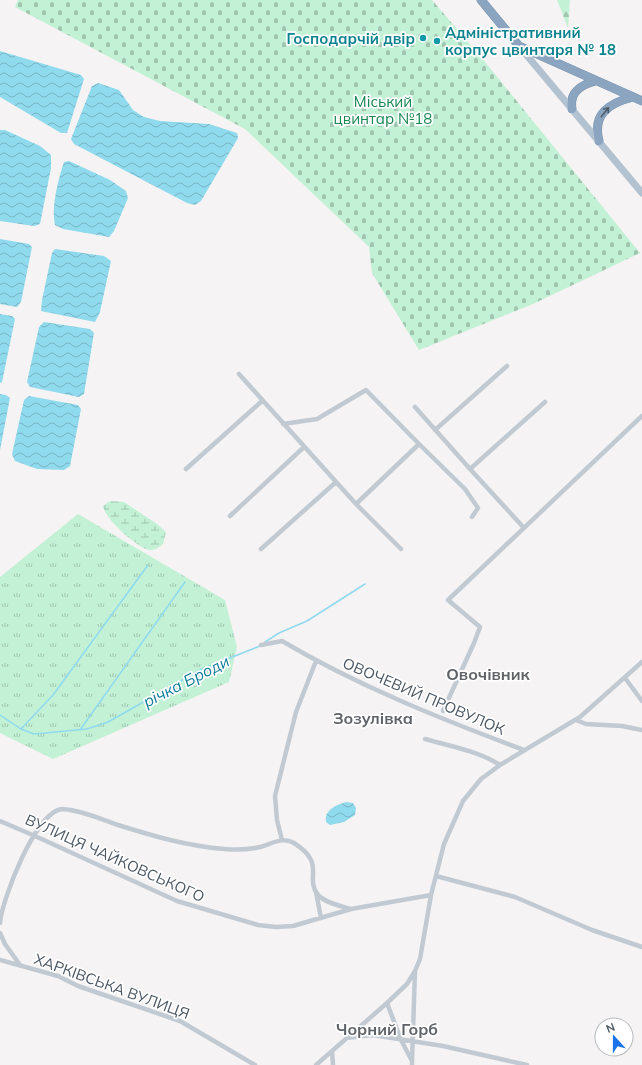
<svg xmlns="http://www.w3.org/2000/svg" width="642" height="1065" font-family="Mulish,sans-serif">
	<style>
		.grass { fill: url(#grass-tufts) }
		.forest { fill: url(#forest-firs) }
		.wetland { fill: url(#wetland-marsh) }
		.cemetery { fill: url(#cemetery-stones) }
		.water { fill: url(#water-waves) }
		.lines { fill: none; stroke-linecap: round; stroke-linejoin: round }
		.stream { stroke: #90daee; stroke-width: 1.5 }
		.highway-casing { stroke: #7690ad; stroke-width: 9 }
		.street { stroke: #c1cad2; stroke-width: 4.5 }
		.primary { stroke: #b3c2d1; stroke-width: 7 }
		.highway { stroke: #8ba5c1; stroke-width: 8 }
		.oneway { stroke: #505e6b }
		.culture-dot { fill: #0f9aa8; stroke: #fff; stroke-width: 1.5 }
		.labels { text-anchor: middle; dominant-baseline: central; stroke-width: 3.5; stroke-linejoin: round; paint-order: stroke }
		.culture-label { font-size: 15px; font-weight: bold; fill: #0d838f; stroke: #fff; text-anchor: start }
		.park-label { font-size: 15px; fill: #17864f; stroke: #fff }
		.street-label { font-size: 15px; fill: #4a5661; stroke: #fff }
		.neighbourhood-label { font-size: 16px; font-weight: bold; fill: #5f6368; stroke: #fff }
		.water-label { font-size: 16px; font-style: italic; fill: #0c7c9b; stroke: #fff }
	</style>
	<defs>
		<pattern id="grass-tufts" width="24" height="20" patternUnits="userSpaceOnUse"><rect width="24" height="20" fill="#c3f1d5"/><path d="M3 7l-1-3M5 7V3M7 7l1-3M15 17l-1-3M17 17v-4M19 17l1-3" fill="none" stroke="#a0c6b0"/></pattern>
		<pattern id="forest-firs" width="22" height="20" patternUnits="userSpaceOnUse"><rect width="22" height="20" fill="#c3f1d5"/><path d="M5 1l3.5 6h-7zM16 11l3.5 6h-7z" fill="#a0c6b0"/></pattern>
		<pattern id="wetland-marsh" width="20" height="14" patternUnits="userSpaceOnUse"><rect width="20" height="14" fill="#c3f1d5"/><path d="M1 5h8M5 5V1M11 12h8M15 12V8" fill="none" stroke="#a0c6b0"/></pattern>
		<pattern id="cemetery-stones" width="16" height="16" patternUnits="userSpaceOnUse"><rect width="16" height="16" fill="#c3f1d5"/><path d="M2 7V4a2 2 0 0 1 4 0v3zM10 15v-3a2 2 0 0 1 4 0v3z" fill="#a0c6b0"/></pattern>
		<pattern id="water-waves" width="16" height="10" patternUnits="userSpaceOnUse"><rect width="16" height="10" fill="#90daee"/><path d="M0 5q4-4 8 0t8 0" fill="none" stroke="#78b4c4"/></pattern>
	</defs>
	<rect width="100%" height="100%" fill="#f5f3f3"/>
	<path class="grass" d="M 78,514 L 225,600 L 237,647 L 229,682 L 53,759 L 0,733 L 0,577 Z"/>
	<path class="forest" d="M 557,0 L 570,0 L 568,28 Z"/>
	<path class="wetland" d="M 110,501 L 124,502 L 157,524 L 166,532 L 163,544 C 158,548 153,552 146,549 C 134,544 105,519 103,506 Z"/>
	<path class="cemetery" d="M 18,0 L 432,0 L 481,57 L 640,253 L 533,304 L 419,350 L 372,273 L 369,247 L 245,129 L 15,7 Z"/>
	<path class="water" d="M 0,51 L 81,75 L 84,79 L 67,133 L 61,133 L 0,97 Z
		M 98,83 L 119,90 L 133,110 L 144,117 L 160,121 L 209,124 L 237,133 L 238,138 L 201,201 L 195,205 L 187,203 L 74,144 L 71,139 L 92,86 Z
		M 0,130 L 5,130 L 40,146 L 51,155 L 51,168 L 40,224 L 34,226 L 0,221 Z
		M 69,161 L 110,180 L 126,191 L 128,198 L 114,231 L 109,237 L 63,229 L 55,225 C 51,206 58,181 64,162 Z
		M 0,239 L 29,244 L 32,247 L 21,302 L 17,307 L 0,304 Z
		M 55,249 L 104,256 L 111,261 L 100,312 L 95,322 L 41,311 L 42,300 L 52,253 Z
		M 0,314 L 12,316 L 15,319 L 2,382 L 0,383 Z
		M 44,322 L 90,329 L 94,333 L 84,394 L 79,397 L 30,387 L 27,382 L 39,327 Z
		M 0,394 L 6,395 L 10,398 L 0,450 Z
		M 29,396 L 78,405 L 81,409 L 70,466 L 64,470 L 37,469 L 15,461 L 12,454 L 24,400 Z
		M 346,802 L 353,803 L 356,808 L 355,815 L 344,822 L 330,825 L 326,822 C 324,810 336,805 346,802 Z"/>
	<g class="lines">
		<path class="stream" d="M 265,642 L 279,633 L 307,621 L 365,584
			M 0,715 L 21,729 L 34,734 L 87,729 L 108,722 L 202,669 L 260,646
			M 21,729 L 53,695 L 148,565
			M 80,730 L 185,582"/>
		<defs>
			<path id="highway" d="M 481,0 L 519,46 L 642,101
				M 572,109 C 569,92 581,85 595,81
				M 599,141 C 592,114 609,103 633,97"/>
		</defs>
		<use href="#highway" class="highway-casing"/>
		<path class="street" d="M 239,374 L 356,504
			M 415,407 L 470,469
			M 283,424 L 317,419 L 366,390 L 419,444
			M 435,430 L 507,366
			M 186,469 L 262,401
			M 230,516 L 304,447
			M 524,528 L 470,469 L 545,402
			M 261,549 L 336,482
			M 401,549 L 356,504 L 419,444 L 465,489 L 478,508 L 472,517
			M 261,645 L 282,641 C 358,686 441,719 524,750
			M 625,678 L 642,701
			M 443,711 L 474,643 L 480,627 L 448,600 L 642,416
			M 576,720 L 586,724 L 622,726 L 642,730
			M 425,739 C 450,746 478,751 500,765
			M 0,821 L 35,836 L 177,901 L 258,925 L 276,927 L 293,926 L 351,909 L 431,895
			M 282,840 L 277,820 L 275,796 L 296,712 L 316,661
			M 436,876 L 515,897 L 592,930 L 642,947
			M 316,892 L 321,918
			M 0,923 C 2,899 36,811 62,809 C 81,810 100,819 118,825 C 153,836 187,846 224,849 C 235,850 248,850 260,847 C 272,844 282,836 294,843 C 327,864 304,877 318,895 C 325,903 341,906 351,909
			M 0,933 L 5,944 L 20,965
			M 0,960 L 58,976 L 78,986 L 180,1021 L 255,1065
			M 387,1003 L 401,1040 L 412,1061 L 412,1065
			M 346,1038 L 373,1035 L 443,1046 L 527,1065
			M 332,1051 L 333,1065
			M 412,1061 L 415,971
			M 316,1065 L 387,1003 L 407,984 L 415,971 L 420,959 L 431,895 L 444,844 L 463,801 L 481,779 L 500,765 L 580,717 L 642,662"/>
		<path class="primary" d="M 519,46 L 642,193"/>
		<use href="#highway" class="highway"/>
	</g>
	<defs><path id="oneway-shaft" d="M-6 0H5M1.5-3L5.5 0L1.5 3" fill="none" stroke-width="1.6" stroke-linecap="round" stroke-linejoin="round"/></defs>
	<use class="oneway" href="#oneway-shaft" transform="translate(605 112) rotate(-51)"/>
	<g class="culture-dot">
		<circle cx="423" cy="38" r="4"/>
		<circle cx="437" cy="41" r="4"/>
	</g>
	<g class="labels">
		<g class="culture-label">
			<text x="445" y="32">Адміністративний<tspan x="445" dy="17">корпус цвинтаря № 18</tspan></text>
			<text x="415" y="38" text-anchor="end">Господарчій двір</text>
		</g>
		<g class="park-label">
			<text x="383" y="101">Міський<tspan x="383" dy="17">цвинтар №18</tspan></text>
		</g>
		<g class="street-label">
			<text transform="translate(424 696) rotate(23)">ОВОЧЕВИЙ ПРОВУЛОК</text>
			<text transform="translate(115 858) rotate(24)">ВУЛИЦЯ ЧАЙКОВСЬКОГО</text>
			<text transform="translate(112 986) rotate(20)">ХАРКІВСЬКА ВУЛИЦЯ</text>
		</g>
		<g class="neighbourhood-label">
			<text x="488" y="674">Овочівник</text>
			<text x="373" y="718">Зозулівка</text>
			<text x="387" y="1029">Чорний Горб</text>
		</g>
		<g class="water-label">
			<text transform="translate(186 681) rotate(-27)">річка Броди</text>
		</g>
	</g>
	<g transform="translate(614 1037) rotate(339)"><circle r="19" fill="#ffffff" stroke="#b7bbc0"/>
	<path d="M0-3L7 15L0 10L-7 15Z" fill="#1a73e8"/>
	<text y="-6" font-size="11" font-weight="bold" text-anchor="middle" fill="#4a5661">N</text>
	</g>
</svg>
